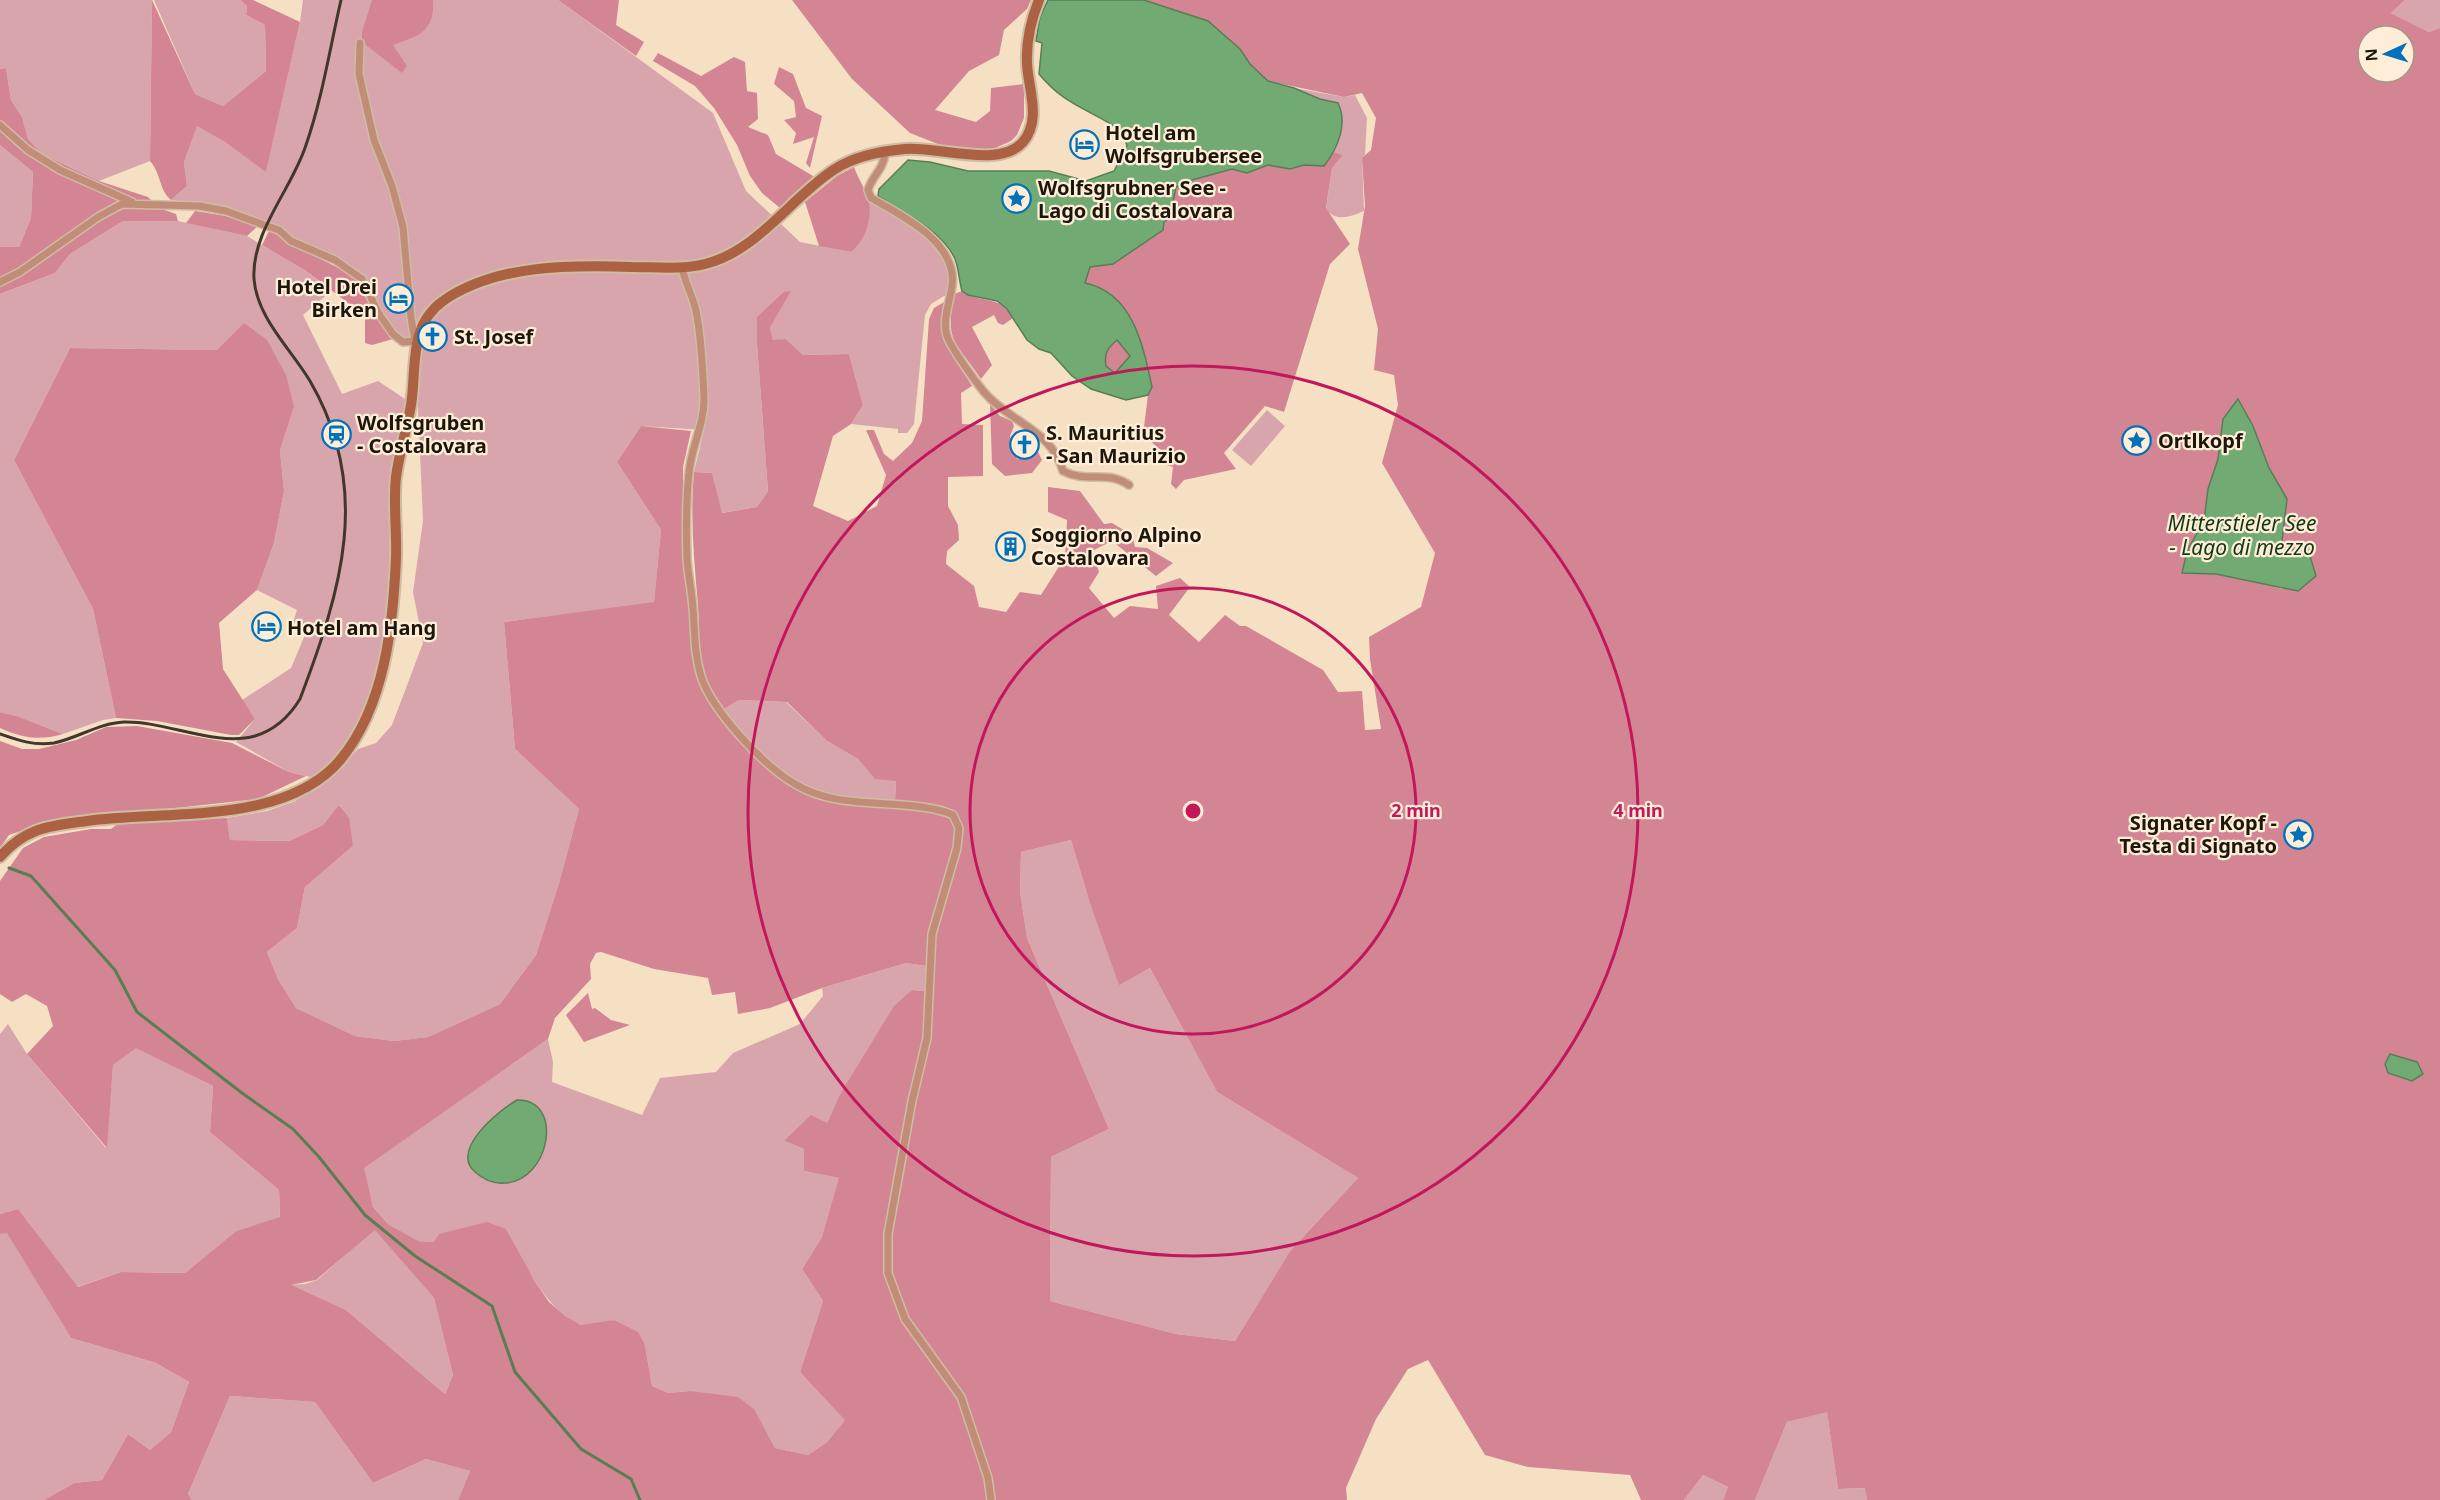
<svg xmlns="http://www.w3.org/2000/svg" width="2440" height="1500" font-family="'Noto Sans',sans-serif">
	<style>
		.green { fill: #d9a5ad }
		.forest { fill: #d48594; fill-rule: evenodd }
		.water { fill: #72aa74; stroke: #587e55; stroke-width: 1.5; fill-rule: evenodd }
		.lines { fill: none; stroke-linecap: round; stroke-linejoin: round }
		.stream { stroke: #587e55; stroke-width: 3 }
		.minor-casing { stroke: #cebca3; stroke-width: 10 }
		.secondary-casing { stroke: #cebca3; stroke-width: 14 }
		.minor { stroke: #c28d78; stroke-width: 7 }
		.secondary { stroke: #ac6142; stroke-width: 10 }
		.rail { stroke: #41372a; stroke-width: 3 }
		.ring { fill: none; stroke: #c2185b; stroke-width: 3 }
		.labels { text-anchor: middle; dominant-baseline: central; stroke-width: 4.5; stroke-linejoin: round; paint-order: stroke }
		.poi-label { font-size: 20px; font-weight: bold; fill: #1d160c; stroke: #ffeed7; text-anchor: start }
		.water-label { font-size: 21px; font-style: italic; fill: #103915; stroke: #ffeed7 }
		.centre { fill: #c2185b; stroke: #ffeed7; stroke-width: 3 }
		.ring-label { font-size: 18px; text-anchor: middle; font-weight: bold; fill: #c2185b; stroke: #ffeed7; stroke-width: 4.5; stroke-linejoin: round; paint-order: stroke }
	</style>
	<rect width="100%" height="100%" fill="#f5e0c4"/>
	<path class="green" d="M 0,0 L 152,0 L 150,161 L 99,181 L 42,154 L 28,139 L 22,117 L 11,100 L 6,68 L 0,69 Z
		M 154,0 L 240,0 L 247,6 L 246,15 L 265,25 L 266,71 L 223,106 L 195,94 Z
		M 303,0 L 558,0 L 713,113 L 746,191 L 800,242 L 851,252 L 868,224 L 869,202 C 896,217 936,233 948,265 C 951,272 949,284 949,293 L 931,304 L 925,315 L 914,424 L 907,433 L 898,433 L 898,429 L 851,424 L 863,405 L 849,354 L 803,355 L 786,339 L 773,341 L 770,328 L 790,292 L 757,317 L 757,344 L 768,491 L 757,507 L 721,513 L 712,473 L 694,472 L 704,430 L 641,426 L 617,462 L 661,530 L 654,603 L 504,622 L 515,749 L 579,809 L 559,883 L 536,955 L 500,1004 L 428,1037 L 394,1041 L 355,1036 L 296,1008 L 278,979 L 267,952 L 297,928 L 305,887 L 353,846 L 340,805 L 323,825 L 289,841 L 230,840 L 227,818 L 267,811 L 293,802 L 320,787 L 358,749 L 376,743 L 392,725 L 423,643 L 413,592 L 423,521 L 415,342 L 403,342 L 393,334 L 362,279 L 335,260 L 291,241 L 279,230 L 223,207 L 171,200 L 187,186 L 184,162 L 197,125 L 225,142 L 266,171 L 300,22 Z
		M 2405,0 L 2440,0 L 2440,28 L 2429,32 L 2391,13 Z
		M 1294,88 L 1344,97 L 1355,95 L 1367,118 L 1365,155 L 1362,158 L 1364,211 C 1352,216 1336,223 1326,209 L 1332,168 L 1343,155 L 1334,152 L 1341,131 L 1338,103 L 1320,99 Z
		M 0,145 L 33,172 L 31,218 L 19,247 L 0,247 Z
		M 123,221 L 178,221 L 247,236 L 306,271 L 331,291 L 303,315 L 342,394 L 378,381 L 411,403 L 396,479 L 385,656 L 357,737 L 315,778 L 289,772 L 236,742 L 255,719 L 242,700 L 291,668 L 307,630 L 293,622 L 297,610 L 257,590 L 274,543 L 284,491 L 280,450 L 294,407 L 217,350 L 70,348 L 14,460 L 93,609 L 116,718 L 103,720 L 63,734 L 17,716 L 0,712 L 0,294 L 55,273 L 70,254 Z
		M 1267,410 L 1285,426 L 1251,466 L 1232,450 Z
		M 739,700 L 786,702 L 827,741 L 858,759 L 875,778 L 896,780 L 895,801 C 877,800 856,802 839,798 C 792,787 749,750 724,709 Z
		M 1071,840 L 1091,907 L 1119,984 L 1150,968 L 1217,1092 L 1358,1178 L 1290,1251 L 1235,1341 L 1176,1334 L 1050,1301 L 1051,1157 L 1109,1129 L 1027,938 L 1020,891 L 1021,852 Z
		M 906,963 L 926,966 L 925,991 L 912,990 L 839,1096 L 827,1123 L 784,1141 L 804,1149 L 804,1171 L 840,1178 L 822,1237 L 802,1269 L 823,1301 L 800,1372 L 846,1419 L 827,1442 L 808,1455 L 775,1448 L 755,1410 L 690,1391 L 668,1393 L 652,1386 L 645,1345 L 614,1320 C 604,1322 591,1327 582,1325 C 554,1321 516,1253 506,1229 L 439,1234 L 433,1242 L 417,1241 L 388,1224 L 373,1207 L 363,1168 L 548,1039 L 553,1062 L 552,1082 L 642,1115 L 660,1078 L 716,1072 L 733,1053 L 800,1024 L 823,996 L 822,988 Z
		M 8,1024 L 27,1054 L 106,1148 L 113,1065 L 136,1047 L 213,1086 L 210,1132 L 279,1190 L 280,1218 L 236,1231 L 185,1273 L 121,1272 L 77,1287 L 18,1209 L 0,1214 L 0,1034 Z
		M 375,1229 L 434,1298 L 453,1375 L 445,1394 L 346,1310 L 289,1285 L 305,1284 L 317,1280 Z
		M 7,1232 L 71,1338 L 156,1363 L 189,1382 L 171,1432 L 150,1450 L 128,1434 L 102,1480 L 74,1483 L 44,1500 L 0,1500 L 0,1234 Z
		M 230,1396 L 315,1402 L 373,1483 L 426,1459 L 470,1471 L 458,1500 L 192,1500 L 188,1494 Z
		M 1827,1411 L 1838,1489 L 1866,1488 L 1867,1500 L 1755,1500 L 1787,1422 Z
		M 1703,1475 L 1728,1487 L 1723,1500 L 1684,1500 Z"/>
	<path class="forest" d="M 152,0 L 195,94 L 223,106 L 266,71 L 265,25 L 246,15 L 247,6 L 240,0 L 253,0 L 300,22 L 266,172 L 225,142 L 197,126 L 184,162 L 187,186 L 171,200 C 159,190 161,173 150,161 Z
		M 372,0 L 433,0 C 435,32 418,36 393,45 L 407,66 L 402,73 L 362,42 L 362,32 Z
		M 558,0 L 619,0 L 616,25 L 644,42 L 636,56 Z
		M 792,0 L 1031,0 L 1027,9 L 1004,30 L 999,55 L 969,71 L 935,110 L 976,122 L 990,111 L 991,88 L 1024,84 L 1024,118 L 1017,135 L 1011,141 L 984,153 L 953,150 L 910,133 L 852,79 Z
		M 1144,0 L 2405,0 L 2391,13 L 2429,32 L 2440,28 L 2440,1500 L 1867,1500 L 1865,1488 L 1838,1489 L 1827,1412 L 1787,1422 L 1755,1500 L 1723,1500 L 1728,1487 L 1703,1475 L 1684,1500 L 1641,1500 L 1630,1475 L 1528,1467 L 1485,1455 L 1428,1360 L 1408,1369 L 1376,1419 L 1346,1488 L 1347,1500 L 993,1500 L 962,1397 L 907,1318 L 889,1272 L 889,1234 L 913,1102 L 928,1038 L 934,934 L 960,849 L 955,814 L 943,806 L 895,801 L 896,781 L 875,779 L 858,759 L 827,741 L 787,702 L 739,700 L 724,709 C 718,699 710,688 705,677 C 696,654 700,629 698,605 C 694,560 690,516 694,472 L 712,473 L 722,513 L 757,507 L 768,491 L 757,344 L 757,317 L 784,292 L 791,291 L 770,328 L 773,340 L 786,339 L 803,355 L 849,354 L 863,405 L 851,424 L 833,436 L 813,506 L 848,521 L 877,506 L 886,475 L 866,430 L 874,430 L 884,454 L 893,461 L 912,443 L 922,421 L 929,319 L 934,308 L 946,301 L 942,325 L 949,349 L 972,386 L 961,393 L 962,424 L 983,425 L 983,476 L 948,477 L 948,506 L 958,525 L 959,540 L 947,551 L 946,564 L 974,586 L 979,607 L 1006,612 L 1020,592 L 1041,595 L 1065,557 L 1067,520 L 1048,512 L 1048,487 L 1080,491 L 1104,524 L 1112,523 L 1132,535 L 1135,547 L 1147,548 L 1173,563 L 1156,576 L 1112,541 L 1092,551 L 1099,572 L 1089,588 L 1114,618 L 1130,606 L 1158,609 L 1156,586 L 1180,578 L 1190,587 L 1169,615 L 1199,642 L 1225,615 L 1240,626 L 1246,626 L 1323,670 L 1338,692 L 1362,691 L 1365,730 L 1381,729 L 1370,659 L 1369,637 L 1421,607 L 1435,553 L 1382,463 L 1398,405 L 1394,375 L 1374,370 L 1378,329 L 1358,249 L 1365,206 L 1362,158 L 1371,150 L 1376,118 L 1362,93 L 1344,97 L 1268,81 L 1250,64 L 1240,49 L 1208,21 ZM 2368,36 L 2404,36 L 2404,72 L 2368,72 ZM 2223,419 L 2253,426 L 2269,468 L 2287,499 L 2282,541 L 2289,548 L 2310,556 L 2282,589 L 2256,581 L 2216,574 L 2182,572 L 2187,551 L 2204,521 L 2208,489 L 2218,459 ZM 1071,840 L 1091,907 L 1119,985 L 1150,968 L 1217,1092 L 1358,1178 L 1290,1251 L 1235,1341 L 1176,1334 L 1050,1301 L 1051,1157 L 1109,1129 L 1027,938 L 1020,891 L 1021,852 Z
		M 658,53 L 701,76 L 734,57 L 745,62 L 747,91 L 757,93 L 758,119 L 748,127 L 768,135 L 776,154 L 813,176 L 810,182 L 780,208 L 762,193 L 750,176 L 737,145 L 714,108 L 695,86 L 653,61 Z
		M 779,67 L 793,74 L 806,108 L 822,116 L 810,168 L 806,163 L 814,137 L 793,144 L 796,133 L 784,120 L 796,117 L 794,101 L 774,84 Z
		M 6,68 L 11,100 L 22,117 L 28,139 L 42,154 L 99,181 L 148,197 L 159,208 L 176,214 L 178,221 L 123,221 L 70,254 L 55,273 L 0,294 L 0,247 L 19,247 L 31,218 L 33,172 L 0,145 L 0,69 Z
		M 1334,152 L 1343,155 L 1332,168 L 1326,208 L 1350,244 L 1330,264 L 1284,412 L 1265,406 L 1224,453 L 1236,469 L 1184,480 L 1176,489 L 1171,484 L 1173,467 L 1160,463 L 1161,450 L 1143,435 L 1148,395 L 1152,387 C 1143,345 1134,293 1085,284 L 1090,267 L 1113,264 L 1164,222 L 1170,217 L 1176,187 L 1192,180 L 1232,169 L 1247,173 L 1269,165 L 1290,169 L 1304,165 L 1323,166 Z
		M 854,167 C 858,178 866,190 869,202 C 872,221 865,240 851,252 L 819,246 L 805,202 L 837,176 Z
		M 195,211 L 233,217 L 259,225 L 247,236 L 186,223 Z
		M 270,229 L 284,240 L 354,276 C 370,295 379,319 393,339 L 372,345 L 365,343 L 365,316 L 306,271 L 262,245 Z
		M 962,291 C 982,305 998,293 1013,318 L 1003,325 L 998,323 L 994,315 L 972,327 L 992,365 L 981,379 C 955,340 945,344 954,294 Z
		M 244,323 L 267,340 L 286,375 L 294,407 L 280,450 L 284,491 L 274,543 L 257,590 L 219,623 L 223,669 L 255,719 L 239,735 L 231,735 L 157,721 L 116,718 L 93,609 L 14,460 L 70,348 L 217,350 Z
		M 1117,340 L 1130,356 L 1115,373 L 1106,366 C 1104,354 1107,348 1117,340 Z
		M 990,404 L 1000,416 L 1012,421 L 1014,426 L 1010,436 L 1017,459 L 1038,452 L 1042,460 L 1032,473 L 1005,476 L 992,464 Z
		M 641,426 L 691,431 L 683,467 L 684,562 L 690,608 L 691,648 L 699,681 L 719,714 L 734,734 L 768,766 L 822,799 L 846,805 L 878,804 L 942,812 L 951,817 L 956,827 L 955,848 L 930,934 L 926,966 L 906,963 L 822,988 L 770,1008 L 738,1014 L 735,992 L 712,995 L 708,978 L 654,969 L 601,952 L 596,953 L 590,964 L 591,979 L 555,1018 L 548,1039 L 364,1168 L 373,1207 L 388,1224 L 418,1241 L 433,1242 L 439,1234 L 487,1222 L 506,1229 L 534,1280 L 549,1302 L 565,1316 L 581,1325 L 614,1320 L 638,1332 L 645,1345 L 652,1386 L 668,1393 L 690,1391 L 738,1397 L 755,1410 L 775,1448 L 808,1455 L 827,1442 L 845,1420 L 800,1372 L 823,1301 L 802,1269 L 822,1237 L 839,1178 L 804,1171 L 804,1149 L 784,1141 L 811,1115 L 827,1123 L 839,1096 L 894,1006 L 912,990 L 925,991 L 924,1037 L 909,1102 L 886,1274 L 904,1320 L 960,1399 L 986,1479 L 990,1500 L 458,1500 L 470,1471 L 426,1459 L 373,1483 L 315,1402 L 230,1396 L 188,1494 L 192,1500 L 44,1500 L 74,1483 L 102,1480 L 128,1434 L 150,1450 L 171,1432 L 189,1382 L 156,1363 L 71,1338 L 7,1233 L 0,1234 L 0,1214 L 18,1209 L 78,1287 L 121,1272 L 185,1273 L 236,1231 L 280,1217 L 279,1190 L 210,1132 L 213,1086 L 136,1048 L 113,1065 L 107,1148 L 27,1054 L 53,1026 L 47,1006 L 26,994 L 12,1002 L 0,994 L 0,881 L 23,848 L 44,837 L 91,829 L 111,829 L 119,823 L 227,818 L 230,840 L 289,841 L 323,825 L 339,805 L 349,818 L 353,846 L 305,887 L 297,928 L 267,952 L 278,979 L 296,1008 L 355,1036 L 394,1041 L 428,1037 L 500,1004 L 536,955 L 559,883 L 579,809 L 515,749 L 504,622 L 654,602 L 661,530 L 617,462 ZM 375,1230 L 434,1298 L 453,1375 L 445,1394 L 346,1310 L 291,1285 L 316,1280 Z
		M 0,712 L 17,716 L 63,734 C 39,741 22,738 0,728 Z
		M 137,726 L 232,743 L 289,772 L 306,776 L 258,799 L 47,822 L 9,835 L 0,848 L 0,741 L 22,749 L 39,749 L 76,740 L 106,727 Z
		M 588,993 L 592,1009 L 595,1008 L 611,1020 L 630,1025 L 584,1042 L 566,1015 Z"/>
	<path class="water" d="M 1048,0 L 1144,0 L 1208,21 L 1240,49 L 1250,64 L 1268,81 L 1294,88 L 1320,99 L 1338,103 C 1348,124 1338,148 1324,166 L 1304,165 L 1290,169 L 1268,165 L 1247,173 L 1232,169 L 1192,180 L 1176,187 L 1170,217 L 1164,222 L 1163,230 L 1113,264 L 1090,267 L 1085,283 C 1133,293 1143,345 1152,387 L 1148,395 L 1126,400 L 1091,389 L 1072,376 L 1051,353 L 1039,349 L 1027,340 L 1007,309 L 997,301 L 968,295 L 962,291 C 959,281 959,269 955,259 C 942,230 903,213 878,196 L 879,189 L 908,160 L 930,162 L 968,171 L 1049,171 L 1086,181 L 1114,171 L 1127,146 L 1123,132 C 1091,109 1066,107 1039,74 L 1042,43 L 1036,41 L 1040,17 ZM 1117,340 L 1130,356 L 1115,373 L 1106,366 C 1104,354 1107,348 1117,340 Z
		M 2238,399 L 2253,426 L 2269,468 L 2287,499 L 2282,541 L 2289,548 L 2310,556 L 2316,576 L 2298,591 L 2216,574 L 2182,573 L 2187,551 L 2204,521 L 2208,489 L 2218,459 L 2223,419 Z
		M 2390,1054 L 2417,1062 L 2423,1074 L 2412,1081 L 2388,1073 L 2385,1064 Z
		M 517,1100 C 565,1099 550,1182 504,1183 C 493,1184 483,1179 475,1172 C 450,1150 498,1111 517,1100 Z"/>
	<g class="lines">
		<path class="stream" d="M 9,868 L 31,876 L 115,970 L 137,1012 L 242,1093 L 293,1129 L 319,1157 L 365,1215 L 415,1256 L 492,1306 L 515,1372 L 581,1449 L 631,1479 L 640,1500"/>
		<defs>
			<path id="minor" d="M 0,125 L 28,150 L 60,170 L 132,202
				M 885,153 C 884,169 872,176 868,190 L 871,198 C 903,216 958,243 952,286 C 950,302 942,320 947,336 C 951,348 975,381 984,392 C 1009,422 1052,430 1063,471 C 1088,484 1105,469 1129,485
				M 682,268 C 685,283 693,296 696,311 C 701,334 703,374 704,397 C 705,423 691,447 689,473 C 686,501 686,530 687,559 C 688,576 692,592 693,609 C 695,632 694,653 701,676 C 712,711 764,766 795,784 C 831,806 874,801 914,806 C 928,808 941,809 953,815 L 959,828 L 957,848 L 932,934 L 927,1038 L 912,1101 L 888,1234 L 888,1273 L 905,1319 L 961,1397 L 988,1478 L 991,1500
				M 0,282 L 20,272 L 98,217 L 122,204 L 200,206 L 226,211 L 267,226 L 279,230 L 291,241 L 335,260 L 362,279 L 379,314 L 393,334 L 403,342 L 415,341 L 411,318 L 403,227 L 392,186 L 374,140 L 359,74 L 360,43"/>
			<path id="secondary" d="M 0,857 C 26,827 50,826 87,821 C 165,810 286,826 341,759 C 385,705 393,626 396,558 C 397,532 393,503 396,477 C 399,453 407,429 411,405 C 417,368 408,326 443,301 C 496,264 571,265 632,267 C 656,267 681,270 705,264 C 758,251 791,197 835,169 C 855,156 882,151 905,149 C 938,146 1000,169 1023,142 C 1042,119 1028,89 1027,63 C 1026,41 1031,20 1039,0"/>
		</defs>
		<use href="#minor" class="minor-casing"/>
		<use href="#secondary" class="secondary-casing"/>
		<use href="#minor" class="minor"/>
		<use href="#secondary" class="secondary"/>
		<path class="rail" d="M 0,734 C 17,740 34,746 54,743 C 78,738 99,723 124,722 C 166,721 215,747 255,736 C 275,730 289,717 300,699 C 341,591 373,489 310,381 C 291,349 257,318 254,279 C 251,232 292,189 306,145 C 322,99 330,48 341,0"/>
	</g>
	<g class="ring">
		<circle cx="1193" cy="811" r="223"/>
		<circle cx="1193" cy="811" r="445"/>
	</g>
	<defs>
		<symbol id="hotel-ring" viewBox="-11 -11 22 22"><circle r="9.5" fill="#ffeed7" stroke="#0271bc" stroke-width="1.5"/><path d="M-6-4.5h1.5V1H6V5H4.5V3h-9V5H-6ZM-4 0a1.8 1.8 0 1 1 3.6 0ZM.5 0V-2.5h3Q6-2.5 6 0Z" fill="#0271bc"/></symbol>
		<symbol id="sight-ring" viewBox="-11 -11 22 22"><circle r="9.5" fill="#ffeed7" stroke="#0271bc" stroke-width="1.5"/><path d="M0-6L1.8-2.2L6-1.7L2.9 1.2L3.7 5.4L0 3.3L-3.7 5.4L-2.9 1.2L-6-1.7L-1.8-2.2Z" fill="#0271bc"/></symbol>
		<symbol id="church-ring" viewBox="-11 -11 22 22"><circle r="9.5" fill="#ffeed7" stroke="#0271bc" stroke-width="1.5"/><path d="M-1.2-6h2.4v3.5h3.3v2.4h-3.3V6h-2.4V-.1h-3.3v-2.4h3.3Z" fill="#0271bc"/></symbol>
		<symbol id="station-ring" viewBox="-11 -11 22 22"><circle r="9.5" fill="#ffeed7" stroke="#0271bc" stroke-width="1.5"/><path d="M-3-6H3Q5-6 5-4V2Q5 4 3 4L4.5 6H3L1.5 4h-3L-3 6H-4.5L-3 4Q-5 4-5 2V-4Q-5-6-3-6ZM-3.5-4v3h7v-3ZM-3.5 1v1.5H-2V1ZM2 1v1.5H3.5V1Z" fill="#0271bc"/></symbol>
		<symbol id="building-ring" viewBox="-11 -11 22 22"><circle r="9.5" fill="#ffeed7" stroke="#0271bc" stroke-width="1.5"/><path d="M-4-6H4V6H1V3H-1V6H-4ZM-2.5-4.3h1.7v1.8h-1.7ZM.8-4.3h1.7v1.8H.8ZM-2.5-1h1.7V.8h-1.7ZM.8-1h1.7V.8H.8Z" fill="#0271bc"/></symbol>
	</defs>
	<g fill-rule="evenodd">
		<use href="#hotel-ring" x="1068" y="128" width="33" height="33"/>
		<use href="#sight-ring" x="1000" y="182" width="33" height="33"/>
		<use href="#hotel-ring" x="382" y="282" width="33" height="33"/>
		<use href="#church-ring" x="416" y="320" width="33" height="33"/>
		<use href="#station-ring" x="320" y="418" width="33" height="33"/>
		<use href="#sight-ring" x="2120" y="424" width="33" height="33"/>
		<use href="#church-ring" x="1008" y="428" width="33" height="33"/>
		<use href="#building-ring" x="994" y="530" width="33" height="33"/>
		<use href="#hotel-ring" x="250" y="610" width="33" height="33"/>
		<use href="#sight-ring" x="2282" y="818" width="33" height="33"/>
	</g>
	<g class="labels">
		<g class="poi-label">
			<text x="1105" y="132">Hotel am<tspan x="1105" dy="23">Wolfsgrubersee</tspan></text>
			<text x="1038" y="187">Wolfsgrubner See -<tspan x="1038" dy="23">Lago di Costalovara</tspan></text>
			<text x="377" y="286" text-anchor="end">Hotel Drei<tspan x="377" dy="23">Birken</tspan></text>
			<text x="454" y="336">St. Josef</text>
			<text x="357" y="422">Wolfsgruben<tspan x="357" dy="23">- Costalovara</tspan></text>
			<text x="1046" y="432">S. Mauritius<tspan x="1046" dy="23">- San Maurizio</tspan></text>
			<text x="2158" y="440">Ortlkopf</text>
			<text x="1031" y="534">Soggiorno Alpino<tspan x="1031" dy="23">Costalovara</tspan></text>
			<text x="287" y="627">Hotel am Hang</text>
			<text x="2277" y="822" text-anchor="end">Signater Kopf -<tspan x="2277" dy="23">Testa di Signato</tspan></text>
		</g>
		<g class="water-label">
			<text x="2242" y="523">Mitterstieler See<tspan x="2242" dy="24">- Lago di mezzo</tspan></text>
		</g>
	</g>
	<circle cx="1193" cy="811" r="9" class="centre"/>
	<g class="ring-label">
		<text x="1416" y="817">2 min</text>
		<text x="1638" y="817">4 min</text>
	</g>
	<g transform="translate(2386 54) rotate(266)"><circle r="28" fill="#ffeed7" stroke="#a59886" stroke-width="1.5"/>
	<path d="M0-4.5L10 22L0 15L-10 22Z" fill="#0271bc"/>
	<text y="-9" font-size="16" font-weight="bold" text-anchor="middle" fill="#1d160c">N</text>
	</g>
</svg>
